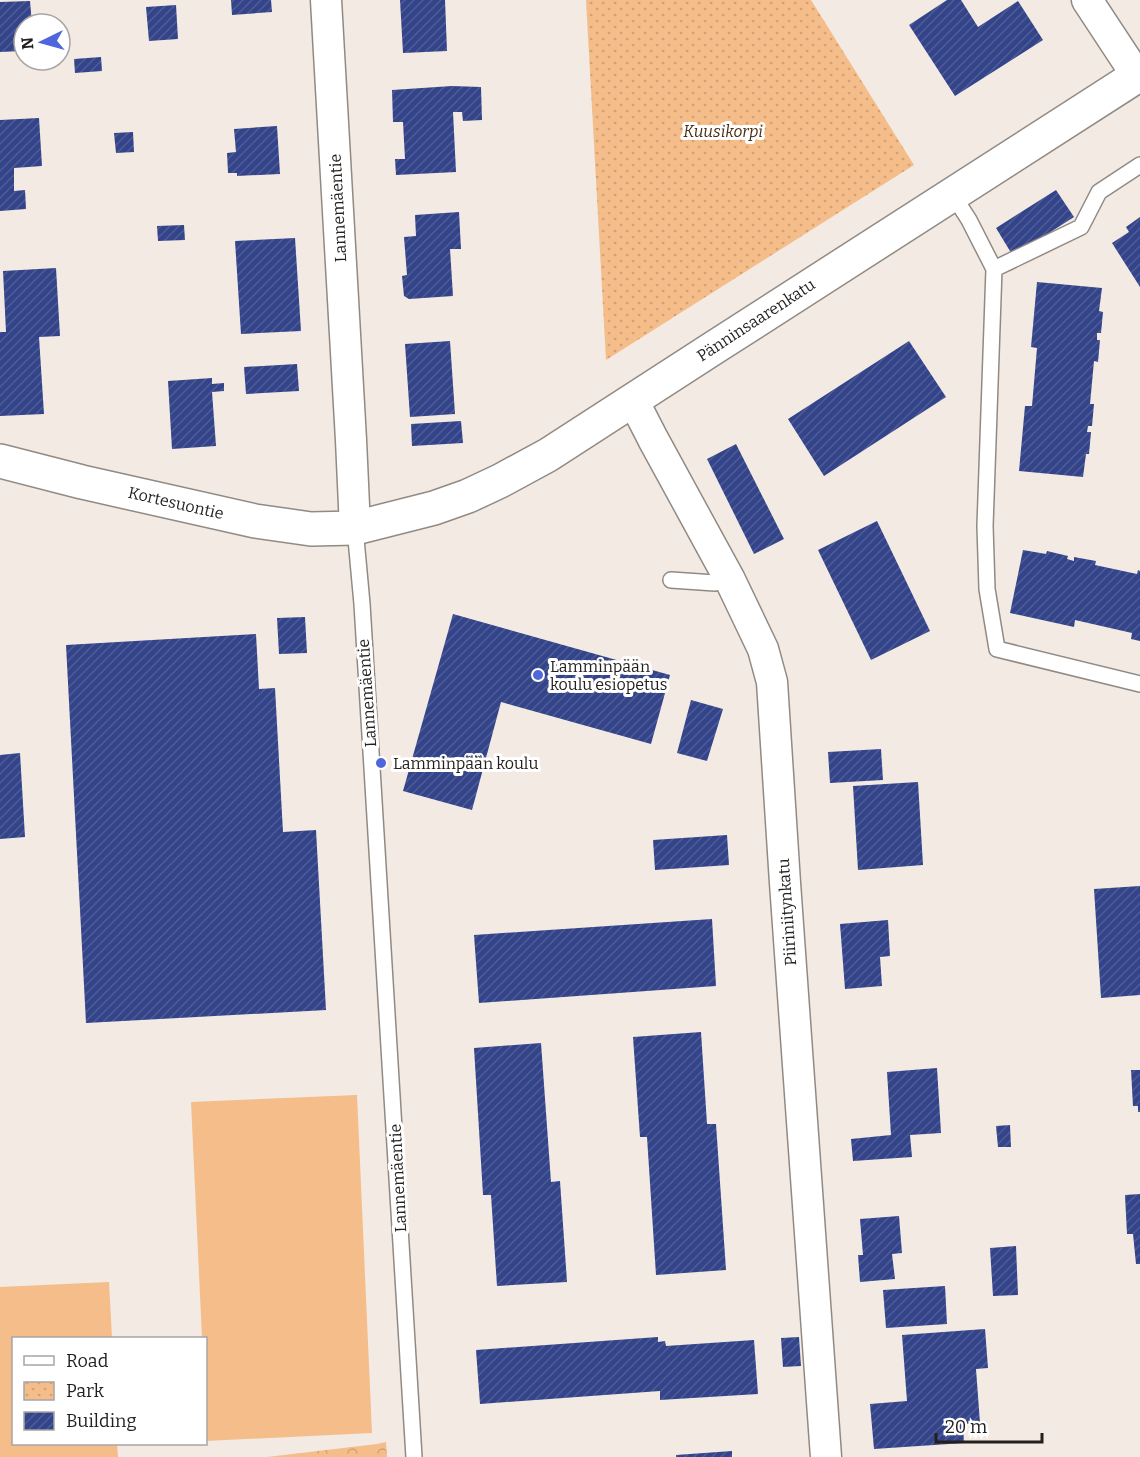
<svg xmlns="http://www.w3.org/2000/svg" width="1140" height="1457" font-family="Bitter,serif">
	<style>
		.grass { fill: #f5bd89 }
		.forest { fill: url(#forest-crowns) }
		.park { fill: url(#park-dots) }
		.building { fill: url(#building-hatch) }
		.lines { fill: none; stroke-linecap: round; stroke-linejoin: round }
		.service-casing { stroke: #918a84; stroke-width: 18 }
		.minor-casing { stroke: #918a84; stroke-width: 33 }
		.tertiary-casing { stroke: #918a84; stroke-width: 36 }
		.service { stroke: #fff; stroke-width: 15 }
		.minor { stroke: #fff; stroke-width: 30 }
		.tertiary { stroke: #fff; stroke-width: 33 }
		.poi-dot { fill: #5067dc; stroke: #fff; stroke-width: 2 }
		.labels { text-anchor: middle; dominant-baseline: central; stroke-width: 6; stroke-linejoin: round; paint-order: stroke }
		.park-label { font-size: 16px; font-style: italic; fill: #4b2e12; stroke: #fff }
		.street-label { font-size: 16px; fill: #221f1d; stroke: #fff }
		.poi-label { font-size: 16px; fill: #221f1d; stroke: #fff; text-anchor: start }
	</style>
	<defs>
		<pattern id="forest-crowns" width="20" height="18" patternUnits="userSpaceOnUse" patternTransform="scale(1.5)"><rect width="20" height="18" fill="#f5bd89"/><path d="M2 6a3 3 0 1 1 6 0M12 15a3 3 0 1 1 6 0" fill="none" stroke="#d2a276"/></pattern>
		<pattern id="park-dots" width="8" height="8" patternUnits="userSpaceOnUse" patternTransform="scale(1.5)"><rect width="8" height="8" fill="#f5bd89"/><path d="M2 2h.1M6 6h.1" fill="none" stroke="#d2a276" stroke-width="1.8" stroke-linecap="round"/></pattern>
		<pattern id="building-hatch" width="6" height="6" patternUnits="userSpaceOnUse" patternTransform="scale(1.5)"><rect width="6" height="6" fill="#34448a"/><path d="M-1 1l2-2M0 6l6-6M5 7l2-2" fill="none" stroke="#4f5c94"/></pattern>
	</defs>
	<rect width="100%" height="100%" fill="#f2eae3"/>
	<path class="grass" d="M 357,1095 L 372,1433 L 206,1441 L 206,1338 L 202,1338 L 191,1102 Z
		M 109,1282 L 112,1338 L 14,1338 L 14,1444 L 117,1444 L 118,1457 L 0,1457 L 0,1287 Z"/>
	<path class="forest" d="M 386,1442 L 387,1457 L 267,1457 L 377,1444 Z"/>
	<path class="park" d="M 586,0 L 811,0 L 914,165 L 606,360 Z"/>
	<path class="building" d="M 231,0 L 271,0 L 272,12 L 232,15 Z
		M 400,0 L 445,0 L 447,51 L 403,53 Z
		M 947,0 L 961,0 L 978,27 L 1018,1 L 1043,40 L 955,96 L 909,25 Z
		M 30,1 L 32,24 L 24,24 L 24,26 L 22,26 L 23,51 L 0,52 L 0,2 Z
		M 176,5 L 178,39 L 149,41 L 146,7 Z
		M 101,57 L 102,71 L 75,73 L 74,59 Z
		M 452,86 L 481,87 L 482,120 L 463,121 L 462,112 L 453,112 L 456,172 L 396,175 L 395,159 L 405,159 L 403,122 L 393,122 L 392,90 Z
		M 39,118 L 42,166 L 14,168 L 14,191 L 25,190 L 26,209 L 0,211 L 0,120 Z
		M 277,126 L 280,174 L 237,176 L 237,173 L 228,173 L 227,153 L 236,152 L 234,129 Z
		M 133,132 L 134,152 L 116,153 L 114,133 Z
		M 1056,190 L 1074,217 L 1013,256 L 996,228 Z
		M 459,212 L 461,249 L 450,249 L 453,296 L 409,299 L 404,296 L 402,276 L 407,275 L 404,237 L 416,236 L 415,215 Z
		M 1140,217 L 1140,287 L 1112,243 L 1129,232 L 1126,227 Z
		M 184,225 L 185,240 L 158,241 L 157,226 Z
		M 295,238 L 301,331 L 241,334 L 235,241 Z
		M 56,268 L 60,336 L 39,337 L 44,414 L 0,416 L 0,332 L 6,332 L 3,271 Z
		M 1037,282 L 1102,288 L 1099,311 L 1103,312 L 1101,333 L 1097,333 L 1097,340 L 1100,340 L 1098,362 L 1094,361 L 1090,404 L 1094,404 L 1092,426 L 1088,426 L 1087,432 L 1091,432 L 1089,454 L 1086,454 L 1083,477 L 1019,471 L 1025,406 L 1032,406 L 1037,348 L 1031,347 Z
		M 450,341 L 455,414 L 410,417 L 405,344 Z
		M 909,341 L 946,397 L 824,476 L 788,419 Z
		M 297,364 L 299,391 L 246,394 L 244,367 Z
		M 212,378 L 212,384 L 224,383 L 224,391 L 212,392 L 216,446 L 172,449 L 168,381 Z
		M 461,421 L 463,443 L 412,446 L 411,424 Z
		M 736,444 L 784,539 L 754,554 L 707,459 Z
		M 877,521 L 930,631 L 871,660 L 818,550 Z
		M 1023,550 L 1046,554 L 1047,551 L 1068,556 L 1067,559 L 1074,561 L 1074,557 L 1096,561 L 1095,565 L 1137,574 L 1138,570 L 1140,571 L 1140,641 L 1131,639 L 1132,633 L 1075,620 L 1074,627 L 1010,613 Z
		M 453,614 L 670,675 L 651,744 L 501,702 L 472,810 L 403,791 Z
		M 305,617 L 307,653 L 279,654 L 277,618 Z
		M 256,634 L 259,689 L 275,688 L 283,832 L 316,830 L 326,1010 L 86,1023 L 66,645 Z
		M 691,700 L 723,709 L 707,761 L 677,753 Z
		M 881,749 L 883,780 L 830,783 L 828,752 Z
		M 20,753 L 25,837 L 0,839 L 0,755 Z
		M 918,782 L 923,865 L 858,870 L 853,786 Z
		M 727,835 L 729,865 L 655,870 L 653,840 Z
		M 1140,886 L 1140,995 L 1101,998 L 1094,889 Z
		M 712,919 L 716,986 L 479,1003 L 474,935 Z
		M 888,920 L 890,956 L 880,957 L 882,986 L 845,989 L 840,924 Z
		M 701,1032 L 707,1124 L 716,1124 L 726,1270 L 656,1275 L 647,1137 L 640,1137 L 633,1037 Z
		M 541,1043 L 551,1182 L 560,1181 L 567,1282 L 497,1286 L 491,1195 L 483,1195 L 474,1048 Z
		M 937,1068 L 941,1133 L 910,1135 L 912,1157 L 853,1161 L 851,1139 L 891,1135 L 887,1072 Z
		M 1131,1070 L 1140,1070 L 1140,1112 L 1138,1112 L 1138,1106 L 1133,1106 Z
		M 1010,1125 L 1011,1147 L 998,1147 L 996,1126 Z
		M 1140,1194 L 1140,1264 L 1136,1264 L 1133,1234 L 1127,1234 L 1125,1195 Z
		M 899,1216 L 902,1253 L 892,1254 L 895,1279 L 860,1282 L 858,1255 L 863,1255 L 860,1219 Z
		M 1016,1246 L 1018,1295 L 993,1296 L 990,1248 Z
		M 945,1286 L 947,1324 L 886,1328 L 883,1290 Z
		M 985,1329 L 988,1368 L 976,1369 L 980,1423 L 963,1424 L 964,1443 L 874,1449 L 870,1404 L 907,1401 L 902,1335 Z
		M 658,1337 L 658,1342 L 665,1341 L 666,1346 L 754,1340 L 758,1394 L 660,1400 L 660,1391 L 480,1404 L 476,1350 Z
		M 799,1337 L 801,1366 L 783,1367 L 781,1338 Z
		M 732,1451 L 732,1457 L 676,1457 L 676,1455 Z"/>
	<g class="lines">
		<defs>
			<path id="service" d="M 953,195 L 969,220 L 994,269 L 985,526 L 987,589 L 997,649 L 1140,684
				M 994,269 L 1081,227 L 1099,192 L 1140,165
				M 355,528 L 362,604 L 414,1457
				M 671,580 L 715,583 L 730,580"/>
			<path id="minor" d="M 326,0 L 351,440 L 355,528
				M 1087,0 L 1137,76
				M 633,400 L 653,439 L 730,580 L 763,649 L 772,682 L 785,883 L 826,1457"/>
			<path id="tertiary" d="M 0,461 L 82,482 L 255,521 L 311,529 L 355,528 L 434,508 L 468,496 L 500,481 L 548,455 L 715,347 L 1140,74"/>
		</defs>
		<use href="#service" class="service-casing"/>
		<use href="#minor" class="minor-casing"/>
		<use href="#tertiary" class="tertiary-casing"/>
		<use href="#service" class="service"/>
		<use href="#minor" class="minor"/>
		<use href="#tertiary" class="tertiary"/>
	</g>
	<g class="poi-dot">
		<circle cx="538" cy="675" r="6"/>
		<circle cx="381" cy="763" r="6"/>
	</g>
	<g class="labels">
		<g class="park-label">
			<text x="723" y="131">Kuusikorpi</text>
		</g>
		<g class="street-label">
			<text transform="translate(338 208) rotate(-93)">Lannemäentie</text>
			<text transform="translate(756 320) rotate(-33)">Pänninsaarenkatu</text>
			<text transform="translate(176 503) rotate(13)">Kortesuontie</text>
			<text transform="translate(367 693) rotate(-94)">Lannemäentie</text>
			<text transform="translate(787 912) rotate(-94)">Piiriniitynkatu</text>
			<text transform="translate(398 1178) rotate(-93)">Lannemäentie</text>
		</g>
		<g class="poi-label">
			<text x="550" y="666">Lamminpään<tspan x="550" dy="18">koulu esiopetus</tspan></text>
			<text x="393" y="763">Lamminpään koulu</text>
		</g>
	</g>
	<rect x="12" y="1337" width="195" height="108" fill="#ffffff" stroke="#a7a5a5" stroke-width="1.5"/>
	<rect x="24" y="1356" width="30" height="9" fill="#ffffff" stroke="#a7a5a5" stroke-width="1.5"/>
	<text x="66" y="1367" font-size="18" fill="#221f1d">Road</text>
	<rect x="24" y="1382" width="30" height="18" fill="url(#park-dots)" stroke="#a7a5a5" stroke-width="1.5"/>
	<text x="66" y="1397" font-size="18" fill="#221f1d">Park</text>
	<rect x="24" y="1412" width="30" height="18" fill="url(#building-hatch)" stroke="#a7a5a5" stroke-width="1.5"/>
	<text x="66" y="1427" font-size="18" fill="#221f1d">Building</text>
	<g transform="translate(42 42) rotate(265)"><circle r="28" fill="#ffffff" stroke="#a7a5a5" stroke-width="1.5"/>
	<path d="M0-4.5L10 22L0 15L-10 22Z" fill="#5067dc"/>
	<text y="-9" font-size="16" font-weight="bold" text-anchor="middle" fill="#221f1d">N</text>
	</g>
	<path d="M936 1433v9h106v-9" fill="none" stroke="#221f1d" stroke-width="3"/>
	<text x="945" y="1433" font-size="18" fill="#221f1d" stroke="#ffffff" stroke-width="4.5" paint-order="stroke">20 m</text>
</svg>
